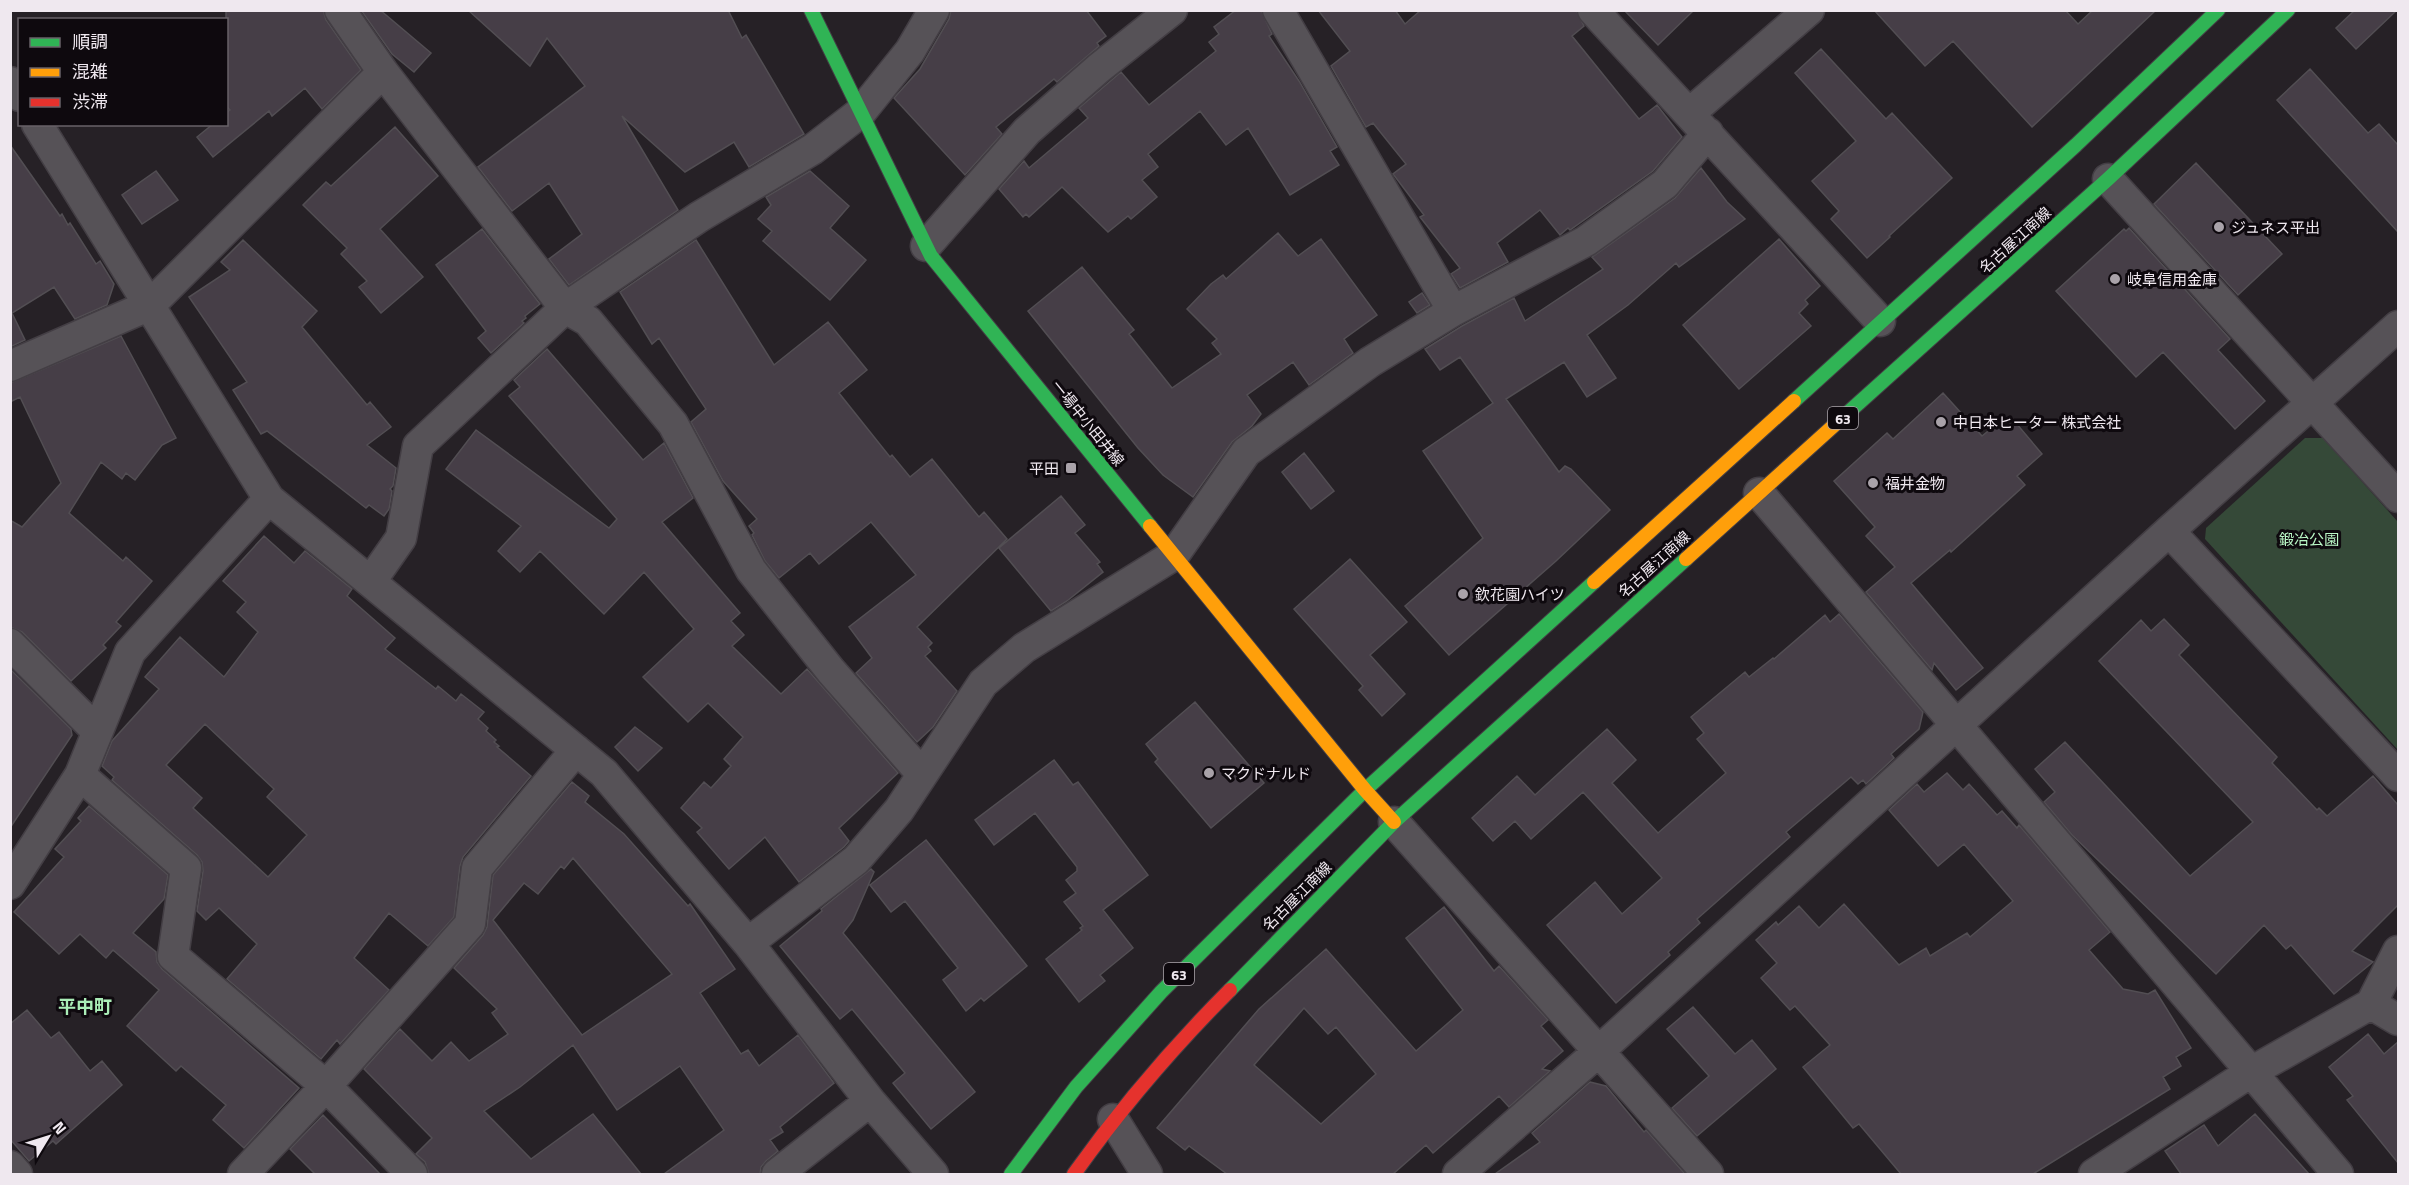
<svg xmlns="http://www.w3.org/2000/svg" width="2409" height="1185" font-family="'Titillium Web','Noto Sans JP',sans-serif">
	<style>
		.green { fill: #354938 }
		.building { fill: #463e47; stroke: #524e53; stroke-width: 1.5; fill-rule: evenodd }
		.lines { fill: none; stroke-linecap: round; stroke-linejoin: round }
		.street-casing { stroke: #433e44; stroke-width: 33 }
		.fast-casing { stroke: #433e44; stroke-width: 16 }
		.slow-casing { stroke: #433e44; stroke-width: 16 }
		.jam-casing { stroke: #433e44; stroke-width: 16 }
		.street { stroke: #565257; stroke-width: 30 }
		.fast { stroke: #30b455; stroke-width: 14 }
		.slow { stroke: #ff9f0a; stroke-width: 14 }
		.jam { stroke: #e5322d; stroke-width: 14 }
		.poi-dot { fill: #a9a2a9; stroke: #0e090e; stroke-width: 2 }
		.labels { text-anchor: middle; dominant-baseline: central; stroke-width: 6; stroke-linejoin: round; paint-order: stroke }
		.shield { fill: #0e090e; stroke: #aca5ac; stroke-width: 1.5 }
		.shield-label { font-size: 14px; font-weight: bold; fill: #efe8ef }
		.poi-label { font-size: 15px; fill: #efe8ef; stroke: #0e090e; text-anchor: start }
		.street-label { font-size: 15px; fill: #efe8ef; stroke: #0e090e }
		.park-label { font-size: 15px; fill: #b9f6c5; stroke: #0e090e }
		.quarter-label { font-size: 18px; font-weight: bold; fill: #aaedb7; stroke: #0e090e }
	</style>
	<rect width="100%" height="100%" fill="#262126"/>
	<path class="green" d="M 2305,438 L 2323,438 L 2398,522 L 2398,750 L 2205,539 L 2206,528 Z"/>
	<path class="building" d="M 226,10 L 323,10 L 326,20 L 361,70 L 322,109 L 305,88 L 272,116 L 269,111 L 213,157 L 197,137 L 213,124 L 226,124 L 226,113 L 230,110 L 226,106 Z
		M 361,10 L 380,10 L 431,53 L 414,72 L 392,54 Z
		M 468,10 L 728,10 L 742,38 L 746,35 L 804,134 L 749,167 L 734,142 L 685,172 L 622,116 L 678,210 L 569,285 L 549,259 L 582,234 L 549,183 L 512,211 L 478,167 L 585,86 L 547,38 L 530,66 Z
		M 951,10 L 1086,10 L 1106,36 L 1097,43 L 1099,46 L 1057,82 L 1054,79 L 996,127 L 1002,134 L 965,175 L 894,98 L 920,69 L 949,19 Z
		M 1236,10 L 1261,10 L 1272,34 L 1269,36 L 1299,81 L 1337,147 L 1330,151 L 1339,165 L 1290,195 L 1248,128 L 1226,145 L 1200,111 L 1148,154 L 1158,167 L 1142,180 L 1157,197 L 1131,219 L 1128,216 L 1108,232 L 1062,187 L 1029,217 L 1026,214 L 1023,217 L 999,189 L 1024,161 L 1029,168 L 1088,118 L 1079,108 L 1121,72 L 1149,105 L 1216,51 L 1209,42 L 1219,34 L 1214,27 Z
		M 1318,10 L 1395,10 L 1405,24 L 1421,10 L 1576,10 L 1584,26 L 1572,36 L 1639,119 L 1657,105 L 1682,137 L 1653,171 L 1570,230 L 1568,228 L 1560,235 L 1540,210 L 1497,243 L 1508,262 L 1460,288 L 1451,274 L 1460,268 L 1420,217 L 1424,215 L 1393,174 L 1406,164 L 1373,123 L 1366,127 L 1331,66 L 1350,51 Z
		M 1624,10 L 1694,10 L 1658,45 Z
		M 1874,10 L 2065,10 L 2078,24 L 2093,10 L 2156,10 L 2032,127 L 1953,41 L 1925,66 Z
		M 2355,10 L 2397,10 L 2356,49 L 2336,28 Z
		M 1821,49 L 1886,119 L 1892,113 L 1952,178 L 1889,236 L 1890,237 L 1867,258 L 1831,219 L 1839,211 L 1812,181 L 1856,141 L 1795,73 Z
		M 2310,69 L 2368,133 L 2379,124 L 2398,145 L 2398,232 L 2277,100 Z
		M 395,127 L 438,176 L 380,229 L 423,277 L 381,313 L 359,287 L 367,281 L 341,254 L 347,248 L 303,205 L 326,182 L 331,186 Z
		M 10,145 L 60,216 L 62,214 L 68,225 L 70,223 L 96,264 L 100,261 L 114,284 L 107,305 L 75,319 L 54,287 L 12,313 L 25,340 L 10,347 Z
		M 2196,163 L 2282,254 L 2238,295 L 2154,204 Z
		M 1701,168 L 1727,202 L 1745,219 L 1679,267 L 1676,263 L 1628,305 L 1587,335 L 1616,378 L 1587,397 L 1564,362 L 1506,399 L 1559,472 L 1565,466 L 1571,469 L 1610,510 L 1556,561 L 1449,655 L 1405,606 L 1483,538 L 1423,451 L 1493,403 L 1460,357 L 1440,370 L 1425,349 L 1462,326 L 1514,298 L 1525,321 L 1603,269 L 1592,257 L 1675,198 Z
		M 156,171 L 178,200 L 142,224 L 122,195 Z
		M 810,171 L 849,206 L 830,228 L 866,260 L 830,300 L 763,241 L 772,231 L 758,219 L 771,205 L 766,197 Z
		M 2129,228 L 2230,339 L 2218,350 L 2265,401 L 2235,429 L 2163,352 L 2136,377 L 2056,291 L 2124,229 L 2126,231 Z
		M 482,229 L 540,304 L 525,316 L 526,318 L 522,321 L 524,323 L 491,353 L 478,338 L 486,331 L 436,265 Z
		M 1278,233 L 1298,256 L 1321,239 L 1377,315 L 1344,339 L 1353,353 L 1309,385 L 1293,362 L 1247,395 L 1261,414 L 1252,426 L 1232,442 L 1193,497 L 1163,475 L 1138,448 L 1028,311 L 1082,267 L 1134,330 L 1129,334 L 1172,388 L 1221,354 L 1212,343 L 1217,339 L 1187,309 L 1211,284 L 1223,275 L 1226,279 Z
		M 1779,239 L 1820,286 L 1805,300 L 1808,304 L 1799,313 L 1811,326 L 1739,389 L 1683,325 Z
		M 243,240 L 317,311 L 302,327 L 367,405 L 370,402 L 391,427 L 367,445 L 396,468 L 393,486 L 390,489 L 392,491 L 389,509 L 384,516 L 369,505 L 366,508 L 267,431 L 261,434 L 233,390 L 247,382 L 189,297 L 230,270 L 221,262 Z
		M 696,240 L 774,365 L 828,322 L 867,370 L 839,393 L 890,457 L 892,455 L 910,477 L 932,459 L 979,517 L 984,512 L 1007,539 L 917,627 L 932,643 L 928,647 L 931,651 L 925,656 L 957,691 L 933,727 L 917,742 L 856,673 L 872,658 L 849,627 L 916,575 L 871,522 L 819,564 L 810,553 L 779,578 L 765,561 L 752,535 L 754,533 L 749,526 L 757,519 L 723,481 L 691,422 L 706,409 L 659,338 L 652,344 L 620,292 Z
		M 1422,293 L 1430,305 L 1417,313 L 1409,302 Z
		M 121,336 L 176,438 L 162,445 L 135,480 L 126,473 L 122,479 L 101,462 L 69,513 L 123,561 L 126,557 L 152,581 L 116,622 L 121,626 L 103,645 L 106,648 L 71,681 L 22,632 L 10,627 L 10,520 L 22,527 L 61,483 L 20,397 L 10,402 L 10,383 Z
		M 547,349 L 643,460 L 664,443 L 693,498 L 662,522 L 740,613 L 731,621 L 744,635 L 732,646 L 781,694 L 807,669 L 898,773 L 839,828 L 849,841 L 844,847 L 799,882 L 765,837 L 729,869 L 697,832 L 702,828 L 681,808 L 704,782 L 711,788 L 731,766 L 724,759 L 743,737 L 708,703 L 688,722 L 643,677 L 694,629 L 644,572 L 604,614 L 540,551 L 520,572 L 498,551 L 521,526 L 446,469 L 476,430 L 609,528 L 617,519 L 509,396 L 520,387 L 514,380 Z
		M 1943,393 L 1982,436 L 1998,423 L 2001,427 L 2011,417 L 2042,454 L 2017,476 L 2025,485 L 1951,552 L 1950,550 L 1911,583 L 1983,668 L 1956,690 L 1934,663 L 1932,670 L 1866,592 L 1895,567 L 1866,536 L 1875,527 L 1834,481 L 1887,433 L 1893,439 Z
		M 1304,453 L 1334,491 L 1311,509 L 1282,472 Z
		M 1061,496 L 1085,525 L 1075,533 L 1100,562 L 1097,564 L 1103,572 L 1067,601 L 1051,611 L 999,548 Z
		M 264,536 L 294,563 L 305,551 L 352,589 L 347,596 L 395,638 L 385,649 L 436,689 L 438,686 L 456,701 L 461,694 L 484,712 L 478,719 L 488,728 L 486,731 L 496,740 L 494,742 L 499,746 L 497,747 L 531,776 L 463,857 L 460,866 L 454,917 L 428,946 L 389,913 L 354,958 L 389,990 L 340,1044 L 337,1040 L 321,1059 L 227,979 L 257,944 L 219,908 L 206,920 L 197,911 L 203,871 L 202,862 L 197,855 L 112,780 L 114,777 L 102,766 L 112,741 L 159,689 L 145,677 L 180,637 L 224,677 L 258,632 L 237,612 L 246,602 L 223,581 ZM 205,724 L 274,789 L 267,797 L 307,835 L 268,877 L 193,808 L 202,798 L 166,765 Z
		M 1350,559 L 1407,622 L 1370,655 L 1405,694 L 1382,716 L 1359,690 L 1363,686 L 1294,609 Z
		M 1839,614 L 1923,712 L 1919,729 L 1891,754 L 1894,758 L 1866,784 L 1863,780 L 1858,784 L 1851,777 L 1786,832 L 1790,837 L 1697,919 L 1700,923 L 1668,952 L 1670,955 L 1616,1003 L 1547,925 L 1595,882 L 1622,914 L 1662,878 L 1583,792 L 1531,839 L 1515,821 L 1493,841 L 1472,818 L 1517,776 L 1535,795 L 1607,729 L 1636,760 L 1612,783 L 1658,833 L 1726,773 L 1697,739 L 1704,733 L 1691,717 L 1745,672 L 1749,677 L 1773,658 L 1774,659 L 1825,615 L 1830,622 Z
		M 2164,619 L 2189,645 L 2179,655 L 2277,757 L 2272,763 L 2317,810 L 2319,808 L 2327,816 L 2373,776 L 2398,805 L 2398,905 L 2352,951 L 2373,962 L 2334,994 L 2291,945 L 2286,949 L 2264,925 L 2216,974 L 2072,835 L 2044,802 L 2055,792 L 2035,769 L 2065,742 L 2190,876 L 2253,822 L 2099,661 L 2141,620 L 2151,631 Z
		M 10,669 L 71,729 L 72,735 L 10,828 Z
		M 1195,702 L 1264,783 L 1211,828 L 1155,762 L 1158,759 L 1146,744 Z
		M 635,727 L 662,748 L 638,771 L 615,747 Z
		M 1054,760 L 1073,785 L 1078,782 L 1148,875 L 1103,910 L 1133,948 L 1100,975 L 1105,981 L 1079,1002 L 1046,959 L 1082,930 L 1080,928 L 1083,926 L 1064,902 L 1076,893 L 1066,880 L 1077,871 L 1077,867 L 1035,813 L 994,845 L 975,820 Z
		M 1947,773 L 1963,790 L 1969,784 L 1997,815 L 2002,811 L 2017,828 L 2019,825 L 2110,932 L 2089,950 L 2123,989 L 2148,994 L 2155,990 L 2191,1048 L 2176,1057 L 2181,1066 L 2163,1077 L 2170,1089 L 2033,1174 L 1901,1174 L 1859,1124 L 1853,1128 L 1803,1067 L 1830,1045 L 1795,1006 L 1790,1010 L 1761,978 L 1777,963 L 1756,940 L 1776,922 L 1778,925 L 1799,906 L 1819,928 L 1844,904 L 1899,965 L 1926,948 L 1930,956 L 1967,933 L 1970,937 L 2013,901 L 1964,844 L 1938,866 L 1889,810 L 1917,784 L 1924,792 Z
		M 572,782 L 589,796 L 585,802 L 624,834 L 688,906 L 690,904 L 735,969 L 700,993 L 741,1054 L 748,1050 L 759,1066 L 798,1035 L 834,1083 L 780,1127 L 783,1132 L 770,1140 L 778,1151 L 766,1161 L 761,1167 L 760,1174 L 664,1174 L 724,1130 L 680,1066 L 617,1110 L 573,1045 L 520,1087 L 484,1111 L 531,1159 L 593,1114 L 641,1174 L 429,1174 L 425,1162 L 416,1154 L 432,1138 L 364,1069 L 400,1029 L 432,1061 L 451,1042 L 469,1061 L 508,1034 L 492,1013 L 497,1009 L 454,968 L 483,935 L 487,927 L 493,875 ZM 573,858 L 672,974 L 582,1035 L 493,920 L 524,883 L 538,894 L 561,866 L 564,869 Z
		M 89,806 L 168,875 L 164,899 L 133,933 L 156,952 L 157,962 L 162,969 L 299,1088 L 244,1148 L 213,1120 L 226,1105 L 181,1066 L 176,1071 L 127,1026 L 159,990 L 113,950 L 106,958 L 80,934 L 59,954 L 14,912 L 64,857 L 55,849 L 81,821 L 78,818 Z
		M 926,840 L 1027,966 L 984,1001 L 981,998 L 966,1011 L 943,980 L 958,968 L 905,901 L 891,912 L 870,885 Z
		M 871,869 L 874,872 L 853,920 L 843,933 L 975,1092 L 931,1129 L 893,1083 L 905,1073 L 852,1009 L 840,1019 L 780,946 L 822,911 L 821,909 Z
		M 1444,907 L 1494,971 L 1499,966 L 1548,1020 L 1541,1026 L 1563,1051 L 1542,1069 L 1550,1071 L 1509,1107 L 1499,1096 L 1433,1153 L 1426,1145 L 1393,1174 L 1227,1174 L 1189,1146 L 1185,1150 L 1157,1128 L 1259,1009 L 1326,949 L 1416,1051 L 1463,1010 L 1406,938 ZM 1304,1008 L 1328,1034 L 1336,1027 L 1376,1074 L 1321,1124 L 1254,1065 Z
		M 1693,1007 L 1735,1054 L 1752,1040 L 1776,1069 L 1697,1136 L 1672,1108 L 1709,1076 L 1667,1029 Z
		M 27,1010 L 51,1038 L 59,1032 L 90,1071 L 102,1061 L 122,1085 L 56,1144 L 53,1141 L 29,1161 L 10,1139 L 10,1024 Z
		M 2368,1034 L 2384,1054 L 2398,1042 L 2398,1163 L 2347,1100 L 2353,1096 L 2329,1067 Z
		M 1590,1082 L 1606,1086 L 1644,1132 L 1646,1130 L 1685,1174 L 1495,1174 L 1540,1142 L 1532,1133 Z
		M 2255,1114 L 2309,1174 L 2181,1174 L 2165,1151 L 2204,1125 L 2218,1146 Z
		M 323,1115 L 380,1174 L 315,1174 L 290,1149 Z"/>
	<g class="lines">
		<defs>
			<path id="street" d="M 340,10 L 383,72 L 565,308 L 588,321 L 673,424 L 751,570 L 831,671 L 922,774
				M 1278,10 L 1453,311
				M 1593,10 L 1880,321
				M 10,82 L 20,96
				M 1690,113 L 1809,10
				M 37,124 L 269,499 L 604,773 L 748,943 L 870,1101 L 933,1174
				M 2108,179 L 2398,497
				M 926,246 L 1027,131 L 1099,68 L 1172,10
				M 10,366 L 150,305 L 383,72
				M 1759,493 L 2338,1174
				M 2169,531 L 2398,776
				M 371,581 L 401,538 L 418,446 L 565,308 L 699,217 L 813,149 L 861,112 L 910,51 L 934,10
				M 10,644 L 97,731
				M 80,775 L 186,868 L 173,956 L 326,1086 L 412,1174
				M 1394,822 L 1708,1174
				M 10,884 L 80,775 L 130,652 L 269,499
				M 748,943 L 856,860 L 899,810 L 983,683 L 1024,648 L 1174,555 L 1246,452 L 1370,362 L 1453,311 L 1586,241 L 1665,184 L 1708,133
				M 2371,1004 L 2398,1020
				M 1113,1119 L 1147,1174
				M 10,1166 L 17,1174
				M 243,1174 L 326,1086 L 470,924 L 477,868 L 576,750
				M 777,1174 L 870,1101
				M 1458,1174 L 1598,1052 L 2169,531 L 2398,326
				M 2094,1174 L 2251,1072 L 2371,1004 L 2398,951"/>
			<path id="fast" d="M 811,10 L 931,256 L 1150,526
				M 1794,401 L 2076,145 L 2218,10
				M 1841,419 L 2108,179 L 2288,10
				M 1230,990 L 1394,822 L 1686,559
				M 1011,1174 L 1076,1087 L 1161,992 L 1365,790 L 1594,582"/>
			<path id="slow" d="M 1150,526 L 1365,790 L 1394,822
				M 1686,559 L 1841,419
				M 1594,582 L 1794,401"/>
			<path id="jam" d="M 1074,1174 C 1121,1108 1173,1047 1230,990"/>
		</defs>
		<use href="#street" class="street-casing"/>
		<use href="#fast" class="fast-casing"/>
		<use href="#slow" class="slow-casing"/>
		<use href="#jam" class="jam-casing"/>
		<use href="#street" class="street"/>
		<use href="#fast" class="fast"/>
		<use href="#slow" class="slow"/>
		<use href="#jam" class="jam"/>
	</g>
	<g class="poi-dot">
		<circle cx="2219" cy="227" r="6"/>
		<circle cx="2115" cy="279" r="6"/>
		<circle cx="1941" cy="422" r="6"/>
		<rect x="1065" y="462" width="12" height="12" rx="3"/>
		<circle cx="1873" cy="483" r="6"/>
		<circle cx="1463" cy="594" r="6"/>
		<circle cx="1209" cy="773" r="6"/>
	</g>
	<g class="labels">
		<g class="shield">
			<rect x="1828" y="407" width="30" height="22" rx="4.5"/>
			<rect x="1164" y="963" width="30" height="22" rx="4.5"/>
		</g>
		<g class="shield-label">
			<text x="1843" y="418">63</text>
			<text x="1179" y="974">63</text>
		</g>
		<g class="poi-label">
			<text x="2231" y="227">ジュネス平出</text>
			<text x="2127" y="279">岐阜信用金庫</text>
			<text x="1953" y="422">中日本ヒーター 株式会社</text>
			<text x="1059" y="468" text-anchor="end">平田</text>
			<text x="1885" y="483">福井金物</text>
			<text x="1475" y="594">欽花園ハイツ</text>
			<text x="1221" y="773">マクドナルド</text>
		</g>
		<g class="street-label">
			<text transform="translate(2015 240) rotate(-42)">名古屋江南線</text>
			<text transform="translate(1088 423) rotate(51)">一場中小田井線</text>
			<text transform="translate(1654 564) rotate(-42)">名古屋江南線</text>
			<text transform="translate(1297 896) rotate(-45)">名古屋江南線</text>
		</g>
		<g class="park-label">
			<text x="2309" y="539">鍛冶公園</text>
		</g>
		<g class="quarter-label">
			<text x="85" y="1006">平中町</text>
		</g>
	</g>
	<rect width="2409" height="1185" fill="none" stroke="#efe8ef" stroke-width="24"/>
	<rect x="18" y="18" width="210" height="108" fill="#0e090e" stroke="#686268" stroke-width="1.5"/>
	<rect x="30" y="38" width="30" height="9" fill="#30b455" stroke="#686268" stroke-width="1.5"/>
	<text x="72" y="48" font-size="18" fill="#efe8ef">順調</text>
	<rect x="30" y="68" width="30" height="9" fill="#ff9f0a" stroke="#686268" stroke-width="1.5"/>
	<text x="72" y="78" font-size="18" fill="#efe8ef">混雑</text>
	<rect x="30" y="98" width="30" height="9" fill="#e5322d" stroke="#686268" stroke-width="1.5"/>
	<text x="72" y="108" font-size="18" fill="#efe8ef">渋滞</text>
	<g transform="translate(48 1137) rotate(52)" stroke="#0e090e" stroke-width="4.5" paint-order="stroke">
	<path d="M0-4.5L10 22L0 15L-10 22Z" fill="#efe8ef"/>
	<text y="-9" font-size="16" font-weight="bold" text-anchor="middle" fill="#efe8ef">N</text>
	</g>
</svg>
